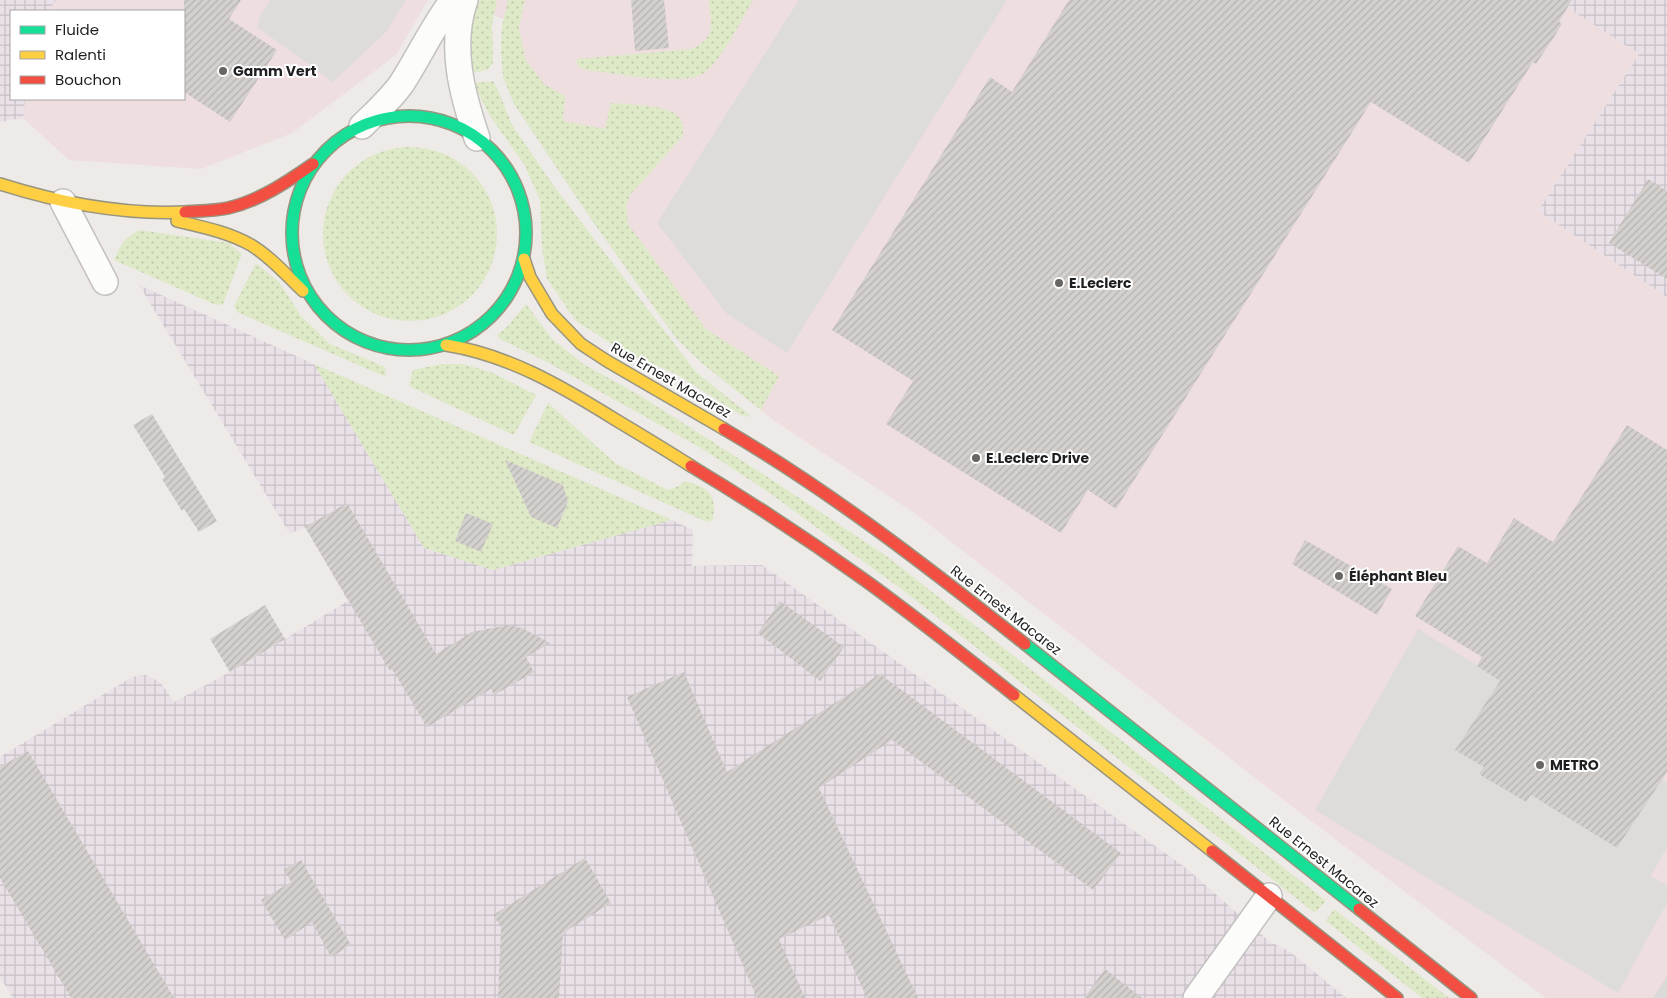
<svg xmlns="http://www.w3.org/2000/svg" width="1667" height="998" font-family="Poppins,sans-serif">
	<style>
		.residential { fill: #dcdad9 }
		.commercial { fill: #efdedf }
		.industrial { fill: url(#industrial-grid) }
		.grass { fill: url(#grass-dots) }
		.parking { fill: #dddcdb }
		.building { fill: url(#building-hatch) }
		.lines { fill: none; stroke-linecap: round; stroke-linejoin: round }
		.street-casing { stroke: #c3c1c0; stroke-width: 28 }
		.fast-casing { stroke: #97957f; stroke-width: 14 }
		.slow-casing { stroke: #97957f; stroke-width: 14 }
		.jam-casing { stroke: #97957f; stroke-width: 14 }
		.street { stroke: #fcfcfb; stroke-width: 25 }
		.fast { stroke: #16e098; stroke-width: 11 }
		.slow { stroke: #ffcf43; stroke-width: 11 }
		.jam { stroke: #f24e42; stroke-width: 11 }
		.poi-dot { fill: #676665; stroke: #fff; stroke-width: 2 }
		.labels { text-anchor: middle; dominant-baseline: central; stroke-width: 4; stroke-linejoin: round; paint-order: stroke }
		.poi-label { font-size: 14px; font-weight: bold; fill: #1f1f1f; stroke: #fff; text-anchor: start }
		.street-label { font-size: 14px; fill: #1f1f1f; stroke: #fff }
	</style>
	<defs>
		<pattern id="industrial-grid" width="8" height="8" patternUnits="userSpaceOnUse" patternTransform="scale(1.25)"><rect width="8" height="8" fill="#eae0e8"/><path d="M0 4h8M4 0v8" fill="none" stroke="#c8c0c7"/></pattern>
		<pattern id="grass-dots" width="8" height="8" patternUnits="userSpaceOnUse" patternTransform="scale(1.25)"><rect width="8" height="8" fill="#dee9c7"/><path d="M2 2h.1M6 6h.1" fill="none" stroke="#bec7aa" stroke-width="1.8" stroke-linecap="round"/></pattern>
		<pattern id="building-hatch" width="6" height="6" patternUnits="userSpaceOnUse" patternTransform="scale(1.25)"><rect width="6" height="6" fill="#d4d0ce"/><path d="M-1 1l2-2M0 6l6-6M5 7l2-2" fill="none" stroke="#b6b2b0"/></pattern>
	</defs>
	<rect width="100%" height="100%" fill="#edeae7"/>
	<path class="residential" d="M 1667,970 L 1667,998 L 1650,998 Z"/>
	<path class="commercial" d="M 56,0 L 428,0 L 396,55 L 292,133 L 201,169 L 69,160 L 23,118 L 25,99 L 184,99 L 184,11 L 49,11 Z
		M 449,0 L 1572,0 L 1568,8 L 1639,54 L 1538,211 L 1667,297 L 1667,976 L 1653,998 L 1546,998 L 1294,808 L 913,512 L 776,422 L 704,365 L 676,338 L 591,219 L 514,104 L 503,77 L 512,22 Z"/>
	<path class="industrial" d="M 0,0 L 56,0 L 49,11 L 11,11 L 11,99 L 25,99 L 23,118 L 0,122 Z
		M 1572,0 L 1667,0 L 1667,297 L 1538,211 L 1639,54 L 1568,8 Z
		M 139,285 L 314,364 L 424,548 L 493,570 L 672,520 L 693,530 L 692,566 L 762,565 L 1186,868 L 1270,942 L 1289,951 L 1346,998 L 13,998 L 0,977 L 0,757 L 132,677 L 146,675 L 160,682 L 174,702 L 230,672 L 348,601 L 305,527 L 290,534 Z"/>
	<path class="grass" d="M 480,0 L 497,0 L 492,24 L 493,63 L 487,70 L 472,73 L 470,43 L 471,19 Z
		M 508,0 L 525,0 L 519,27 L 525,59 L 544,84 L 565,96 L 563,121 L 605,129 L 611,103 C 626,104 670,105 679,117 C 684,123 683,129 683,136 L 630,195 L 626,207 L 628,224 L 706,329 L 779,376 L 761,410 L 704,365 L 676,338 L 591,219 L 514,104 L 503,77 L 501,51 L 502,26 Z
		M 709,0 L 753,0 C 741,20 722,60 704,73 C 685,87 612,73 587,70 L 579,67 L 576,62 L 578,59 L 691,49 C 717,38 711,23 709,0 Z
		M 493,81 L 498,90 L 512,125 L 556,189 L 696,372 L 752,417 L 741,415 L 676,374 L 621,350 L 576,321 L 547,279 L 542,248 L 540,200 L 524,164 L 490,116 L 473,83 Z
		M323 234a87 87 0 1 1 174 0a87 87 0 1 1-174 0Z
		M 139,230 L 229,243 L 242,254 L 223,304 L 216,305 L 114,260 C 120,245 125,238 139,230 Z
		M 256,263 L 279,282 L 301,316 L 330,344 L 385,367 L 386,377 L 237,312 L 234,306 Z
		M 526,304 L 552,339 L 585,365 L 639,395 L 769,478 L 885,555 L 1326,901 L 1315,913 L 904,591 L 768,492 L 701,448 L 549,363 L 500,339 L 497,335 L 507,327 Z
		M 314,364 L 672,520 L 493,570 L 424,548 Z
		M 442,364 L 463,364 L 491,372 L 536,395 L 514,435 L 409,386 L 413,370 Z
		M 548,403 L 615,463 L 668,490 L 679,486 L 685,481 C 709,488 717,493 713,520 L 707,522 L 529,442 Z
		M 1334,909 L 1449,998 L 1422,998 L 1326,921 Z"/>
	<path class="parking" d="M 270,0 L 406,0 L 388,30 L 333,82 L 257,27 L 260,16 Z
		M 799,0 L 1007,0 L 787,353 L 727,314 L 657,223 Z
		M 1418,629 L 1667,783 L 1667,847 L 1651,876 L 1667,885 L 1667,903 L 1618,993 L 1315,810 Z"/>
	<path class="building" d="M 184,0 L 241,0 L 229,19 L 277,50 L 230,122 L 184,92 Z
		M 631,0 L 664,0 L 669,48 L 635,51 Z
		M 1069,0 L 1572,0 L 1559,22 L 1562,24 L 1556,34 L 1536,64 L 1533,62 L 1469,163 L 1371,102 L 1116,509 L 1088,490 L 1061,533 L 886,424 L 913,381 L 832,330 L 990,77 L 1012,92 Z
		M 1648,179 L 1667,191 L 1667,279 L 1609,243 Z
		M 152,414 L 217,521 L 199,532 L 184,509 L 182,511 L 162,479 L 165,477 L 133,425 Z
		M 1627,425 L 1667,450 L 1667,772 L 1617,848 L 1531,795 L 1526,802 L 1479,774 L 1484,767 L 1455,750 L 1500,681 L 1477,666 L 1482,657 L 1415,616 L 1458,546 L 1487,563 L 1514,518 L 1553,542 Z
		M 505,460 L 563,485 L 568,502 L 557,528 L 531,517 Z
		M 347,503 L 436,654 L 472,632 L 508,625 L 522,628 L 550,643 L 526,657 L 534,672 L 494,695 L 491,689 L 427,727 L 392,669 L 390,671 L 305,527 Z
		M 466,513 L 493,524 L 481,552 L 455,541 Z
		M 1305,540 L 1392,589 L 1377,615 L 1292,564 Z
		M 780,601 L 844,647 L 820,681 L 758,633 Z
		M 265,605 L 285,639 L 230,672 L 210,639 Z
		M 684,672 L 727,772 L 880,674 L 1121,853 L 1093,890 L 892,740 L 819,788 L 918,998 L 867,998 L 829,915 L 779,939 L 805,998 L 757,998 L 627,697 Z
		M 28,751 L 174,998 L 71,998 L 0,878 L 0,767 Z
		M 585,858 L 611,903 L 563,933 L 559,998 L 498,998 L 501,927 L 493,915 Z
		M 301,860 L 351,945 L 331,957 L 312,922 L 285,940 L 261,900 L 291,882 L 284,870 Z
		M 1105,969 L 1142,998 L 1084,998 Z"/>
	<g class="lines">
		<defs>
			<path id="street" d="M 465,0 C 449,46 462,94 477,138
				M 362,126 C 376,112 391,99 402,83 C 420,55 433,26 453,0
				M 63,202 L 105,282
				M 1196,998 L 1269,896"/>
			<path id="fast" d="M292 233a117 117 0 1 1 234 0a117 117 0 1 1-234 0Z
				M 1025,644 L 1359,909"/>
			<path id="slow" d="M 0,184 C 60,203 122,215 185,212
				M 177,221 C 202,227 228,232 251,245 C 271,257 286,275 303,291
				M 524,259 L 530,277 L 552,314 L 581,344 L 607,361 L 724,429
				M 446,345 C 509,355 563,387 616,420 C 641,435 666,450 691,466
				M 1014,695 L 1212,851"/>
			<path id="jam" d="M 185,212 C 199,211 214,211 228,208 C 259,201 287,182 313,164
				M 724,429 C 830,491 928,567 1025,644
				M 691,466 C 751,502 809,540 866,581 C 917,618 966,657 1014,695
				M 1212,851 L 1397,998
				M 1359,909 L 1471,998"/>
		</defs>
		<use href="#street" class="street-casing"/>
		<use href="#fast" class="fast-casing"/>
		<use href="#slow" class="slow-casing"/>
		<use href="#jam" class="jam-casing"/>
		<use href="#street" class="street"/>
		<use href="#fast" class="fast"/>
		<use href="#slow" class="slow"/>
		<use href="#jam" class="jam"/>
	</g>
	<g class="poi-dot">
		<circle cx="223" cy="71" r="5"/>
		<circle cx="1059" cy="283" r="5"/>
		<circle cx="976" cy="458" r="5"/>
		<circle cx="1339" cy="576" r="5"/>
		<circle cx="1540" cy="765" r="5"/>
	</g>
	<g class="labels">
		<g class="poi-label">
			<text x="233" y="71">Gamm Vert</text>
			<text x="1069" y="283">E.Leclerc</text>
			<text x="986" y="458">E.Leclerc Drive</text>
			<text x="1349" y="576">Éléphant Bleu</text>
			<text x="1550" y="765">METRO</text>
		</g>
		<g class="street-label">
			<text transform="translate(671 380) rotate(30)">Rue Ernest Macarez</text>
			<text transform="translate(1006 610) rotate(38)">Rue Ernest Macarez</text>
			<text transform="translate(1324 862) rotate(39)">Rue Ernest Macarez</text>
		</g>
	</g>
	<rect x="10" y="10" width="175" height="90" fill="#ffffff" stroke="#a5a5a5"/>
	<rect x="20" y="26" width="25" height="8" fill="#16e098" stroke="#a5a5a5"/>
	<text x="55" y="35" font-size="15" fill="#1f1f1f">Fluide</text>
	<rect x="20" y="51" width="25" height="8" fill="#ffcf43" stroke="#a5a5a5"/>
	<text x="55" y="60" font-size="15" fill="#1f1f1f">Ralenti</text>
	<rect x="20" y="76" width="25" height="8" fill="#f24e42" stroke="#a5a5a5"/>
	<text x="55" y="85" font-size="15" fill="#1f1f1f">Bouchon</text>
</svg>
